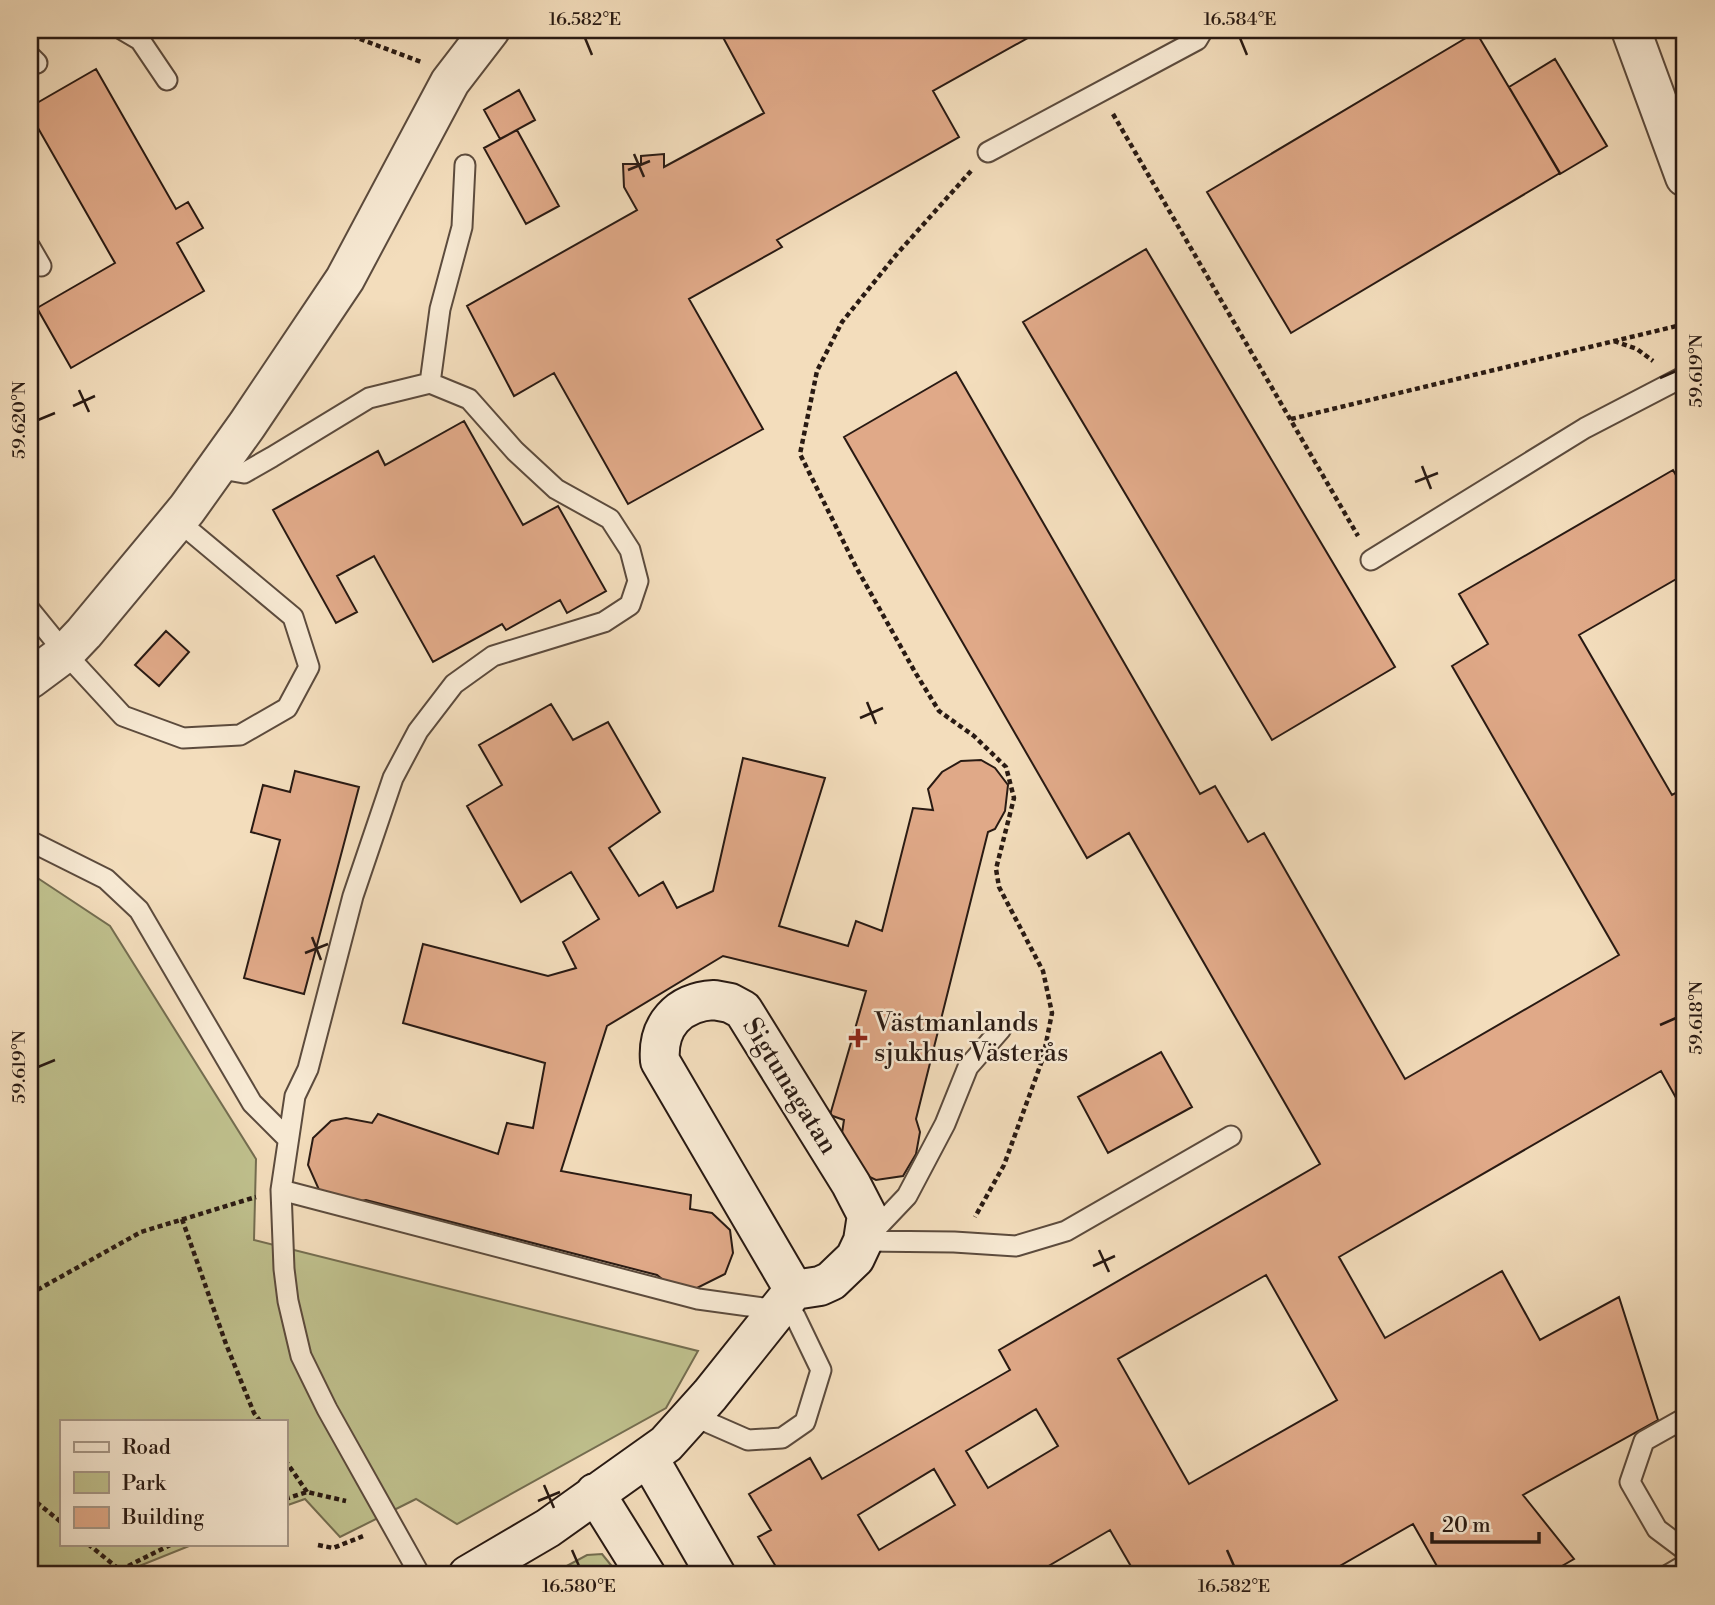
<svg xmlns="http://www.w3.org/2000/svg" width="1715" height="1605" font-family="'Libre Bodoni',serif">
	<style>
		.green { fill: #bfc08d; stroke: #746d50; stroke-width: 2 }
		.building { fill: #e0a988; stroke: #291a13; stroke-width: 2; fill-rule: evenodd }
		.lines { fill: none; stroke-linecap: round; stroke-linejoin: round }
		.lane-casing { stroke: #5c4b3d; stroke-width: 23 }
		.street-casing { stroke: #5c4b3d; stroke-width: 42 }
		.secondary-casing { stroke: #291a13; stroke-width: 42 }
		.path { stroke: #291a13; stroke-width: 4.5; stroke-dasharray: 5 3.5; stroke-linecap: butt }
		.lane { stroke: #f7e9d3; stroke-width: 19 }
		.street { stroke: #f7e9d3; stroke-width: 38 }
		.secondary { stroke: #f7e9d3; stroke-width: 38 }
		.ticks { fill: none; stroke: #291a13; stroke-width: 2.5 }
		.poi-dot { fill: #8f2418; stroke: #f7e9d3; stroke-width: 2.5 }
		.labels { text-anchor: middle; dominant-baseline: central; stroke-width: 5; stroke-linejoin: round; paint-order: stroke }
		.poi-label { font-size: 26px; fill: #291a13; stroke: #f7e9d3; text-anchor: start }
		.street-label { font-size: 26px; fill: #291a13; stroke: #f7e9d3 }
		.neatline { fill: none; stroke: #291a13; stroke-width: 2.5 }
		.ticks-label { font-size: 18px; text-anchor: middle; fill: #291a13 }
	</style>
	<rect width="100%" height="100%" fill="#f3ddbc"/>
	<filter id="stains"><feTurbulence type="fractalNoise" baseFrequency=".00286" numOctaves="4"/><feColorMatrix values="0 0 0 0 .2 0 0 0 0 .09 0 0 0 0 .02 0 0 0 .5 -.17"/></filter>
	<radialGradient id="worn" r=".72"><stop offset=".6" stop-color="#630" stop-opacity="0"/><stop offset="1" stop-color="#630" stop-opacity=".3"/></radialGradient>
	<path class="green" d="M 30,873 L 110,926 L 256,1159 L 254,1240 L 698,1351 L 666,1408 L 457,1524 L 416,1499 L 340,1537 L 305,1499 L 285,1506 L 285,1421 L 61,1421 L 61,1544 L 194,1544 L 117,1575 L 32,1575 L 30,1573 Z
		M 602,1554 L 619,1575 L 550,1575 L 587,1555 Z"/>
	<path class="building" d="M 719,30 L 1042,30 L 933,91 L 959,137 L 777,240 L 782,247 L 689,299 L 763,429 L 628,504 L 554,373 L 514,396 L 467,306 L 637,210 L 624,187 L 623,164 L 641,164 L 641,156 L 664,154 L 664,167 L 764,113 Z
		M 1476,32 L 1560,173 L 1291,333 L 1207,192 Z
		M 1555,59 L 1607,146 L 1560,174 L 1509,87 Z
		M 96,69 L 176,209 L 188,202 L 203,228 L 177,243 L 204,291 L 71,368 L 37,308 L 115,263 L 30,114 L 30,107 Z
		M 519,90 L 535,120 L 500,139 L 484,110 Z
		M 517,130 L 559,206 L 526,224 L 484,148 Z
		M 1146,249 L 1395,667 L 1272,740 L 1023,322 Z
		M 956,372 L 1200,794 L 1215,786 L 1248,842 L 1264,833 L 1405,1079 L 1619,955 L 1452,666 L 1488,644 L 1459,594 L 1673,470 L 1685,491 L 1685,574 L 1579,635 L 1672,795 L 1685,788 L 1685,1114 L 1661,1071 L 1339,1257 L 1385,1338 L 1502,1271 L 1540,1340 L 1619,1297 L 1658,1420 L 1523,1495 L 1574,1559 L 1555,1570 L 1558,1575 L 1442,1575 L 1413,1524 L 1324,1575 L 1136,1575 L 1110,1530 L 1033,1575 L 781,1575 L 758,1537 L 771,1530 L 749,1494 L 810,1458 L 822,1479 L 1010,1370 L 999,1350 L 1320,1164 L 1129,833 L 1087,858 L 844,437 ZM 1266,1275 L 1337,1400 L 1189,1484 L 1118,1359 ZM 1036,1409 L 1058,1446 L 988,1488 L 966,1451 ZM 934,1469 L 955,1505 L 879,1550 L 858,1515 Z
		M 464,421 L 523,525 L 558,506 L 606,591 L 567,613 L 560,600 L 506,630 L 502,624 L 433,662 L 374,556 L 337,576 L 357,612 L 336,623 L 273,510 L 378,451 L 385,465 Z
		M 166,631 L 189,652 L 159,686 L 135,665 Z
		M 551,704 L 573,740 L 608,722 L 660,812 L 609,848 L 639,896 L 663,882 L 677,908 L 713,891 L 743,758 L 825,778 L 779,926 L 848,946 L 856,921 L 882,931 L 913,808 L 933,810 L 928,789 L 942,772 L 961,761 L 981,760 L 995,768 L 1008,785 L 1005,811 L 995,829 L 988,832 L 916,1119 L 920,1132 L 916,1154 L 903,1176 L 876,1180 L 851,1168 L 841,1140 L 844,1120 L 830,1115 L 866,991 L 723,956 L 607,1026 L 561,1171 L 691,1195 L 690,1209 L 712,1213 L 730,1230 L 733,1253 L 725,1274 L 689,1292 L 673,1288 L 657,1275 L 366,1200 L 345,1204 L 320,1192 L 308,1165 L 313,1138 L 331,1121 L 346,1118 L 372,1123 L 378,1114 L 498,1154 L 507,1123 L 533,1128 L 545,1063 L 403,1023 L 423,944 L 548,976 L 576,968 L 563,942 L 599,919 L 571,872 L 521,902 L 467,806 L 502,785 L 479,745 Z
		M 295,771 L 359,787 L 304,994 L 244,978 L 280,840 L 251,832 L 263,785 L 290,792 Z
		M 1161,1052 L 1192,1107 L 1108,1153 L 1078,1097 Z"/>
	<g class="lines">
		<defs>
			<path id="lane" d="M 123,30 L 140,40 L 167,80
				M 30,56 L 37,63
				M 988,152 L 1197,40 L 1203,30
				M 30,247 L 41,266
				M 430,383 L 440,309 L 462,227 L 465,165
				M 216,468 L 244,473 L 272,457 L 369,398 L 430,383 L 469,399 L 515,451 L 556,489 L 610,519 L 630,550 L 638,581 L 630,605 L 604,622 L 493,656 L 454,684 L 418,731 L 393,778 L 353,896 L 308,1069 L 295,1096 L 281,1190 L 284,1269 L 288,1301 L 301,1356 L 327,1409 L 420,1575
				M 1371,560 L 1585,428 L 1685,376
				M 30,610 L 65,653 L 123,716 L 183,738 L 240,735 L 287,708 L 309,667 L 293,617 L 177,520
				M 30,841 L 106,879 L 139,910 L 252,1103 L 288,1139
				M 281,1190 L 698,1299 L 777,1310 L 795,1316 L 821,1370 L 805,1422 L 782,1438 L 748,1440 L 691,1415
				M 869,1236 L 907,1196 L 945,1124 L 968,1067 L 1001,1029
				M 863,1241 L 954,1242 L 1016,1246 L 1066,1231 L 1231,1136
				M 1685,1418 L 1644,1441 L 1630,1482 L 1657,1529 L 1685,1550
				M 1668,1575 L 1685,1565"/>
			<path id="street" d="M 1631,30 L 1685,177
				M 30,679 L 65,653 L 84,633 L 187,509 L 247,425 L 345,279 L 450,82 L 490,30"/>
			<path id="secondary" d="M 714,1000 L 730,1003 L 743,1010 L 851,1184 L 867,1215 L 863,1241 L 855,1258 L 831,1281 L 820,1286 L 794,1290 L 660,1061 C 657,1026 678,1002 714,1000 Z
				M 648,1457 L 716,1575
				M 595,1493 L 646,1575
				M 468,1575 L 548,1528 L 666,1444 L 710,1395 L 794,1290"/>
		</defs>
		<use href="#lane" class="lane-casing"/>
		<use href="#street" class="street-casing"/>
		<use href="#secondary" class="secondary-casing"/>
		<path class="path" d="M 336,30 L 421,62
			M 1113,114 L 1358,536
			M 971,171 L 896,255 L 842,322 L 817,371 L 800,454 L 856,567 L 915,672 L 939,711 L 974,736 L 1006,767 L 1014,798 L 996,869 L 999,887 L 1043,971 L 1052,1013 L 1043,1058 L 1004,1165 L 975,1217
			M 1614,341 L 1637,349 L 1653,361
			M 1291,419 L 1685,324
			M 182,1219 L 226,1344 L 254,1413 L 260,1421
			M 30,1294 L 141,1232 L 256,1197
			M 285,1460 L 307,1492
			M 30,1497 L 61,1522
			M 285,1499 L 307,1492 L 346,1501
			M 88,1544 L 120,1570
			M 318,1545 L 333,1548 L 366,1535
			M 114,1575 L 120,1570 L 172,1544"/>
		<use href="#lane" class="lane"/>
		<use href="#street" class="street"/>
		<use href="#secondary" class="secondary"/>
	</g>
	<path class="ticks" d="M 585,38 L 592,55M 1240,38 L 1247,55M 634,154 L 644,177M 628,170 L 650,161M 1660,378 L 1676,371M 79,390 L 89,412M 73,406 L 95,396M 38,420 L 55,413M 1422,466 L 1431,489M 1415,482 L 1438,473M 867,702 L 876,724M 860,718 L 883,708M 312,937 L 321,960M 305,953 L 328,944M 1660,1025 L 1676,1018M 38,1067 L 55,1060M 1099,1250 L 1109,1272M 1093,1266 L 1115,1256M 544,1485 L 554,1508M 538,1501 L 560,1492M 572,1550 L 579,1566M 1227,1550 L 1234,1566"/>
	<path class="poi-dot" d="M854.5 1027.5h7v7h7v7h-7v7h-7v-7h-7v-7h7z"/>
	<g class="labels">
		<g class="poi-label">
			<text x="874" y="1023">Västmanlands<tspan x="874" dy="30">sjukhus Västerås</tspan></text>
		</g>
		<g class="street-label">
			<text transform="translate(790 1086) rotate(58)">Sigtunagatan</text>
		</g>
	</g>
	<rect width="1715" height="1605" fill="none" stroke="#f3ddbc" stroke-width="77"/>
	<rect x="60" y="1420" width="228" height="126" fill="#f7e9d3" stroke="#a59686" stroke-width="2"/>
	<rect x="74" y="1442" width="35" height="10" fill="#f7e9d3" stroke="#a59686" stroke-width="2"/>
	<text x="122" y="1454" font-size="21" fill="#291a13">Road</text>
	<rect x="74" y="1472" width="35" height="21" fill="#bfc08d" stroke="#a59686" stroke-width="2"/>
	<text x="122" y="1490" font-size="21" fill="#291a13">Park</text>
	<rect x="74" y="1507" width="35" height="21" fill="#e0a988" stroke="#a59686" stroke-width="2"/>
	<text x="122" y="1524" font-size="21" fill="#291a13">Building</text>
	<path d="M1432 1532v10h107v-10" fill="none" stroke="#291a13" stroke-width="3.5"/>
	<text x="1442" y="1532" font-size="21" fill="#291a13" stroke="#f7e9d3" stroke-width="5" paint-order="stroke">20 m</text>
	<rect x="38" y="38" width="1638" height="1528" class="neatline"/>
	<g class="ticks-label">
		<text x="585" y="25">16.582°E</text>
		<text x="1240" y="25">16.584°E</text>
		<text transform="translate(1696 371) rotate(-90)" y="6">59.619°N</text>
		<text transform="translate(19 420) rotate(-90)" y="6">59.620°N</text>
		<text transform="translate(1696 1018) rotate(-90)" y="6">59.618°N</text>
		<text transform="translate(19 1067) rotate(-90)" y="6">59.619°N</text>
		<text x="579" y="1592">16.580°E</text>
		<text x="1234" y="1592">16.582°E</text>
	</g>
	<rect width="100%" height="100%" filter="url(#stains)"/>
	<rect width="100%" height="100%" fill="url(#worn)"/>
</svg>
